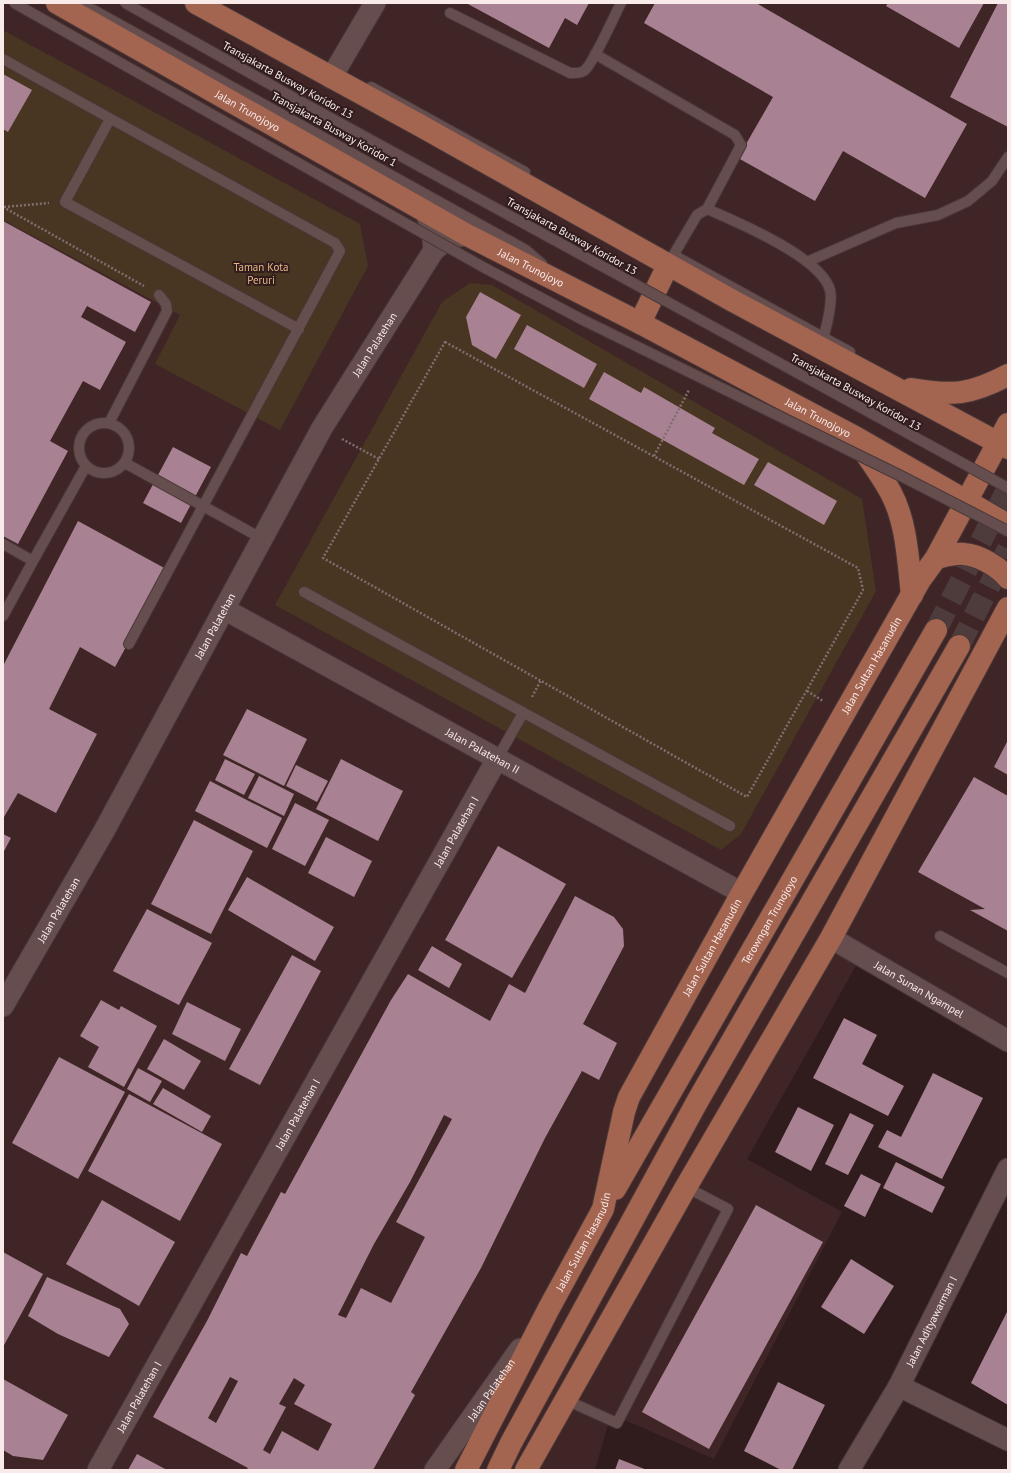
<svg xmlns="http://www.w3.org/2000/svg" width="1011" height="1473" font-family="'PT Sans',sans-serif">
	<style>
		.built { fill: #402526 }
		.green { fill: #483522 }
		.building { fill: #a88292; fill-rule: evenodd }
		.lines { fill: none; stroke-linecap: round; stroke-linejoin: round }
		.primary-tunnel { stroke: #4e3b3c; stroke-width: 22; stroke-dasharray: 22 11; stroke-linecap: butt }
		.service-casing { stroke: #493839; stroke-width: 12 }
		.minor-casing { stroke: #493839; stroke-width: 23 }
		.primary-casing { stroke: #493839; stroke-width: 24 }
		.path { stroke: #806e6f; stroke-width: 2.5; stroke-dasharray: 2 2; stroke-linecap: butt }
		.service { stroke: #664e4f; stroke-width: 10 }
		.minor { stroke: #664e4f; stroke-width: 21 }
		.primary { stroke: #a36450; stroke-width: 22 }
		.service-bridge-casing { stroke: #493839; stroke-width: 12; stroke-linecap: butt }
		.service-bridge { stroke: #664e4f; stroke-width: 10 }
		.labels { text-anchor: middle; dominant-baseline: central; stroke-width: 4; stroke-linejoin: round; paint-order: stroke }
		.street-label { font-size: 11px; fill: #faebeb; stroke: #301c1d }
		.park-label { font-size: 11px; fill: #e5b687; stroke: #301c1d }
	</style>
	<rect width="100%" height="100%" fill="#301c1d"/>
	<path class="built" d="M 3,3 L 1008,3 L 1008,1043 L 861,957 L 747,1159 L 842,1212 L 714,1459 L 611,1414 L 595,1470 L 3,1470 Z"/>
	<path class="green" d="M 3,30 L 360,224 L 368,266 L 280,430 L 155,364 L 180,315 L 3,220 Z
		M 470,283 L 492,285 L 862,499 L 876,591 L 741,834 L 721,850 L 275,605 L 442,302 Z"/>
	<path class="building" d="M 466,3 L 589,3 L 577,25 L 565,18 L 549,48 Z
		M 655,3 L 756,3 L 967,124 L 925,198 L 843,151 L 815,201 L 738,158 L 773,97 L 644,23 Z
		M 888,3 L 984,3 L 959,48 L 886,6 Z
		M 998,3 L 1008,3 L 1008,127 L 950,97 Z
		M 3,74 L 32,90 L 8,132 L 3,129 Z
		M 3,221 L 151,302 L 135,332 L 87,306 L 81,317 L 126,342 L 100,390 L 83,381 L 50,441 L 68,451 L 18,544 L 3,536 Z
		M 480,292 L 521,315 L 496,359 L 472,345 L 466,317 Z
		M 527,325 L 597,364 L 584,388 L 514,349 Z
		M 604,372 L 641,393 L 644,387 L 715,428 L 712,433 L 759,459 L 744,485 L 589,399 Z
		M 173,447 L 211,467 L 181,523 L 143,503 Z
		M 768,462 L 837,501 L 824,525 L 754,485 Z
		M 78,521 L 168,570 L 115,667 L 80,647 L 49,709 L 97,734 L 56,813 L 18,793 L 4,817 L 3,817 L 3,666 Z
		M 247,709 L 307,739 L 284,786 L 223,755 Z
		M 1008,740 L 1008,775 L 994,767 Z
		M 225,759 L 255,774 L 244,795 L 215,780 Z
		M 341,759 L 403,791 L 378,841 L 316,809 Z
		M 296,765 L 328,781 L 317,802 L 286,786 Z
		M 259,776 L 294,794 L 284,816 L 248,798 Z
		M 974,777 L 1008,796 L 1008,931 L 970,910 L 985,909 L 918,872 Z
		M 210,781 L 282,818 L 267,848 L 195,811 Z
		M 295,803 L 329,820 L 305,866 L 272,849 Z
		M 194,820 L 253,851 L 211,934 L 151,904 Z
		M 3,834 L 11,838 L 3,853 Z
		M 326,837 L 372,861 L 354,897 L 308,873 Z
		M 498,846 L 566,884 L 512,978 L 445,940 Z
		M 247,877 L 334,927 L 315,961 L 228,910 Z
		M 575,896 L 614,917 L 623,929 L 624,946 L 583,1024 L 617,1043 L 599,1080 L 582,1071 L 545,1138 L 481,1268 L 411,1392 L 415,1395 L 373,1470 L 246,1470 L 248,1468 L 153,1417 L 207,1321 L 241,1253 L 247,1256 L 281,1192 L 285,1194 L 391,1000 L 408,974 L 490,1021 L 509,984 L 525,993 ZM 444,1115 L 452,1119 L 396,1222 L 425,1237 L 391,1303 L 361,1288 L 346,1318 L 338,1315 L 374,1244 L 410,1182 ZM 230,1377 L 238,1381 L 216,1423 L 208,1418 ZM 294,1378 L 305,1385 L 294,1404 L 332,1424 L 318,1451 L 282,1431 L 270,1454 L 263,1450 L 286,1407 L 279,1404 Z
		M 147,909 L 212,943 L 179,1005 L 113,971 Z
		M 432,946 L 462,964 L 449,988 L 418,970 Z
		M 292,955 L 321,971 L 260,1085 L 229,1069 Z
		M 101,1000 L 119,1010 L 121,1006 L 157,1026 L 124,1087 L 88,1067 L 99,1047 L 80,1036 Z
		M 187,1002 L 241,1029 L 225,1061 L 172,1034 Z
		M 844,1018 L 877,1035 L 862,1064 L 904,1086 L 888,1116 L 813,1078 Z
		M 164,1039 L 201,1061 L 184,1090 L 147,1069 Z
		M 59,1057 L 125,1092 L 78,1179 L 12,1143 Z
		M 138,1068 L 162,1081 L 150,1102 L 127,1089 Z
		M 933,1073 L 983,1098 L 942,1179 L 878,1147 L 887,1130 L 901,1137 Z
		M 163,1088 L 211,1116 L 202,1132 L 153,1104 Z
		M 129,1094 L 222,1144 L 180,1221 L 88,1171 Z
		M 798,1107 L 834,1125 L 811,1171 L 775,1152 Z
		M 850,1113 L 874,1125 L 848,1175 L 825,1164 Z
		M 896,1162 L 945,1187 L 932,1213 L 883,1188 Z
		M 861,1174 L 881,1184 L 865,1217 L 844,1206 Z
		M 102,1200 L 175,1242 L 139,1306 L 66,1264 Z
		M 756,1205 L 823,1242 L 709,1449 L 642,1412 Z
		M 3,1252 L 43,1274 L 3,1347 Z
		M 851,1259 L 894,1286 L 864,1334 L 821,1307 Z
		M 47,1277 L 120,1309 L 129,1324 L 109,1357 L 58,1334 L 28,1316 Z
		M 1008,1310 L 1008,1405 L 971,1383 Z
		M 3,1379 L 68,1415 L 43,1460 L 13,1456 L 3,1450 Z
		M 778,1382 L 825,1405 L 792,1470 L 781,1470 L 744,1451 Z
		M 137,1454 L 167,1470 L 128,1470 Z
		M 619,1459 L 647,1470 L 615,1470 Z"/>
	<g class="lines">
		<path class="primary-tunnel" d="M 936,630 L 1008,488
			M 959,646 L 1008,549"/>
		<defs>
			<path id="service" d="M 81,3 L 526,250 L 542,264
				M 450,13 L 570,73 C 574,73 581,74 585,70 C 594,62 614,16 621,3
				M 595,54 L 735,135 L 741,145 L 707,209
				M 3,59 L 335,243 L 340,251 L 129,644
				M 371,87 L 525,172
				M 110,119 L 65,202 L 299,329
				M 677,257 L 850,352
				M 670,261 L 697,215 L 707,209 C 737,222 821,257 830,290 C 833,302 826,330 822,341
				M 809,261 L 896,223 L 938,215 L 968,201 L 992,181 L 1008,157
				M 109,423 L 167,311 L 166,304 L 159,295
				M79 448a25 25 0 1 1 50 0a25 25 0 1 1-50 0Z
				M 125,463 L 261,538
				M 3,544 L 33,561 L 86,466
				M 304,592 L 730,826
				M 3,616 L 33,561
				M 497,759 L 523,713
				M 940,936 L 1008,973
				M 566,1400 L 617,1423 L 728,1209 L 686,1187"/>
			<g id="minor">
				<path d="M 331,78 L 375,3"/>
				<path d="M 425,211 L 432,228 L 434,250"/>
				<path id="s1" d="M 224,609 L 742,893"/>
				<path id="s2" d="M 831,938 L 1008,1041"/>
				<path id="s3" d="M 3,1006 L 104,831 L 322,428 L 434,250 L 449,238 L 467,235"/>
				<path d="M 899,1386 L 1008,1440"/>
				<path id="s4" d="M 98,1470 L 497,759"/>
				<path id="s5" d="M 435,1470 L 520,1349"/>
				<path id="s6" d="M 849,1470 L 899,1386 L 1008,1169"/>
			</g>
			<g id="primary">
				<path id="s7" d="M 57,3 L 467,235 L 640,323 L 855,437 L 1008,525"/>
				<path d="M 196,3 L 421,126 L 733,301 L 1008,448"/>
				<path d="M 640,323 L 668,265"/>
				<path d="M 911,389 C 953,396 970,395 1008,375"/>
				<path d="M 859,444 C 870,460 882,476 891,493 C 907,523 908,561 912,595"/>
				<path d="M 936,558 C 945,556 955,553 964,554 C 979,555 999,567 1008,578"/>
				<path id="s8" d="M 615,1189 L 936,630"/>
				<path id="s9" d="M 466,1470 L 548,1310 L 603,1209 L 624,1112 L 629,1097 L 742,893 L 920,580 L 936,558 L 1008,424"/>
				<path d="M 498,1470 L 511,1443 L 697,1102 L 959,646"/>
				<path d="M 526,1470 L 686,1187 L 831,938 L 1008,608"/>
			</g>
		</defs>
		<use href="#service" class="service-casing"/>
		<use href="#minor" class="minor-casing"/>
		<use href="#primary" class="primary-casing"/>
		<path class="path" d="M 3,207 L 144,286
			M 4,207 L 49,203
			M 445,342 L 858,568 L 863,590 L 747,797 L 323,558 Z
			M 342,439 L 379,459
			M 654,456 L 689,390
			M 807,691 L 823,701
			M 532,697 L 541,680"/>
		<use href="#service" class="service"/>
		<use href="#minor" class="minor"/>
		<use href="#primary" class="primary"/>
		<defs>
			<path id="service-bridge" d="M 14,3 L 483,267 L 581,319 L 899,475 L 1008,531
				M 125,3 L 298,100 L 1008,488"/>
		</defs>
		<use href="#service-bridge" class="service-bridge-casing"/>
		<use href="#service-bridge" class="service-bridge"/>
	</g>
	<g class="labels">
		<g class="street-label">
			<text transform="translate(288 80) rotate(29)">Transjakarta Busway Koridor 13</text>
			<text stroke="none"><textPath href="#s7" startOffset="219">Jalan Trunojoyo</textPath></text>
			<text transform="translate(334 129) rotate(29)">Transjakarta Busway Koridor 1</text>
			<text transform="translate(572 236) rotate(29)">Transjakarta Busway Koridor 13</text>
			<text stroke="none"><textPath href="#s7" startOffset="543">Jalan Trunojoyo</textPath></text>
			<text stroke="none"><textPath href="#s3" startOffset="759">Jalan Palatehan</textPath></text>
			<text transform="translate(856 392) rotate(29)">Transjakarta Busway Koridor 13</text>
			<text stroke="none"><textPath href="#s7" startOffset="867">Jalan Trunojoyo</textPath></text>
			<text stroke="none"><textPath href="#s3" startOffset="435">Jalan Palatehan</textPath></text>
			<text stroke="none"><textPath href="#s9" startOffset="905">Jalan Sultan Hasanudin</textPath></text>
			<text stroke="none"><textPath href="#s1" startOffset="295">Jalan Palatehan II</textPath></text>
			<text stroke="none"><textPath href="#s4" startOffset="732">Jalan Palatehan I</textPath></text>
			<text stroke="none"><textPath href="#s3" startOffset="111">Jalan Palatehan</textPath></text>
			<text stroke="none"><textPath href="#s8" startOffset="310">Terowngan Trunojoyo</textPath></text>
			<text stroke="none"><textPath href="#s9" startOffset="581">Jalan Sultan Hasanudin</textPath></text>
			<text stroke="none"><textPath href="#s2" startOffset="102">Jalan Sunan Ngampel</textPath></text>
			<text stroke="none"><textPath href="#s4" startOffset="408">Jalan Palatehan I</textPath></text>
			<text stroke="none"><textPath href="#s9" startOffset="257">Jalan Sultan Hasanudin</textPath></text>
			<text stroke="none"><textPath href="#s6" startOffset="170">Jalan Adityawarman I</textPath></text>
			<text stroke="none"><textPath href="#s5" startOffset="98">Jalan Palatehan</textPath></text>
			<text stroke="none"><textPath href="#s4" startOffset="84">Jalan Palatehan I</textPath></text>
		</g>
		<g class="park-label">
			<text x="261" y="267">Taman Kota<tspan x="261" dy="13">Peruri</tspan></text>
		</g>
	</g>
	<rect width="1011" height="1473" fill="none" stroke="#faebeb" stroke-width="8"/>
</svg>
